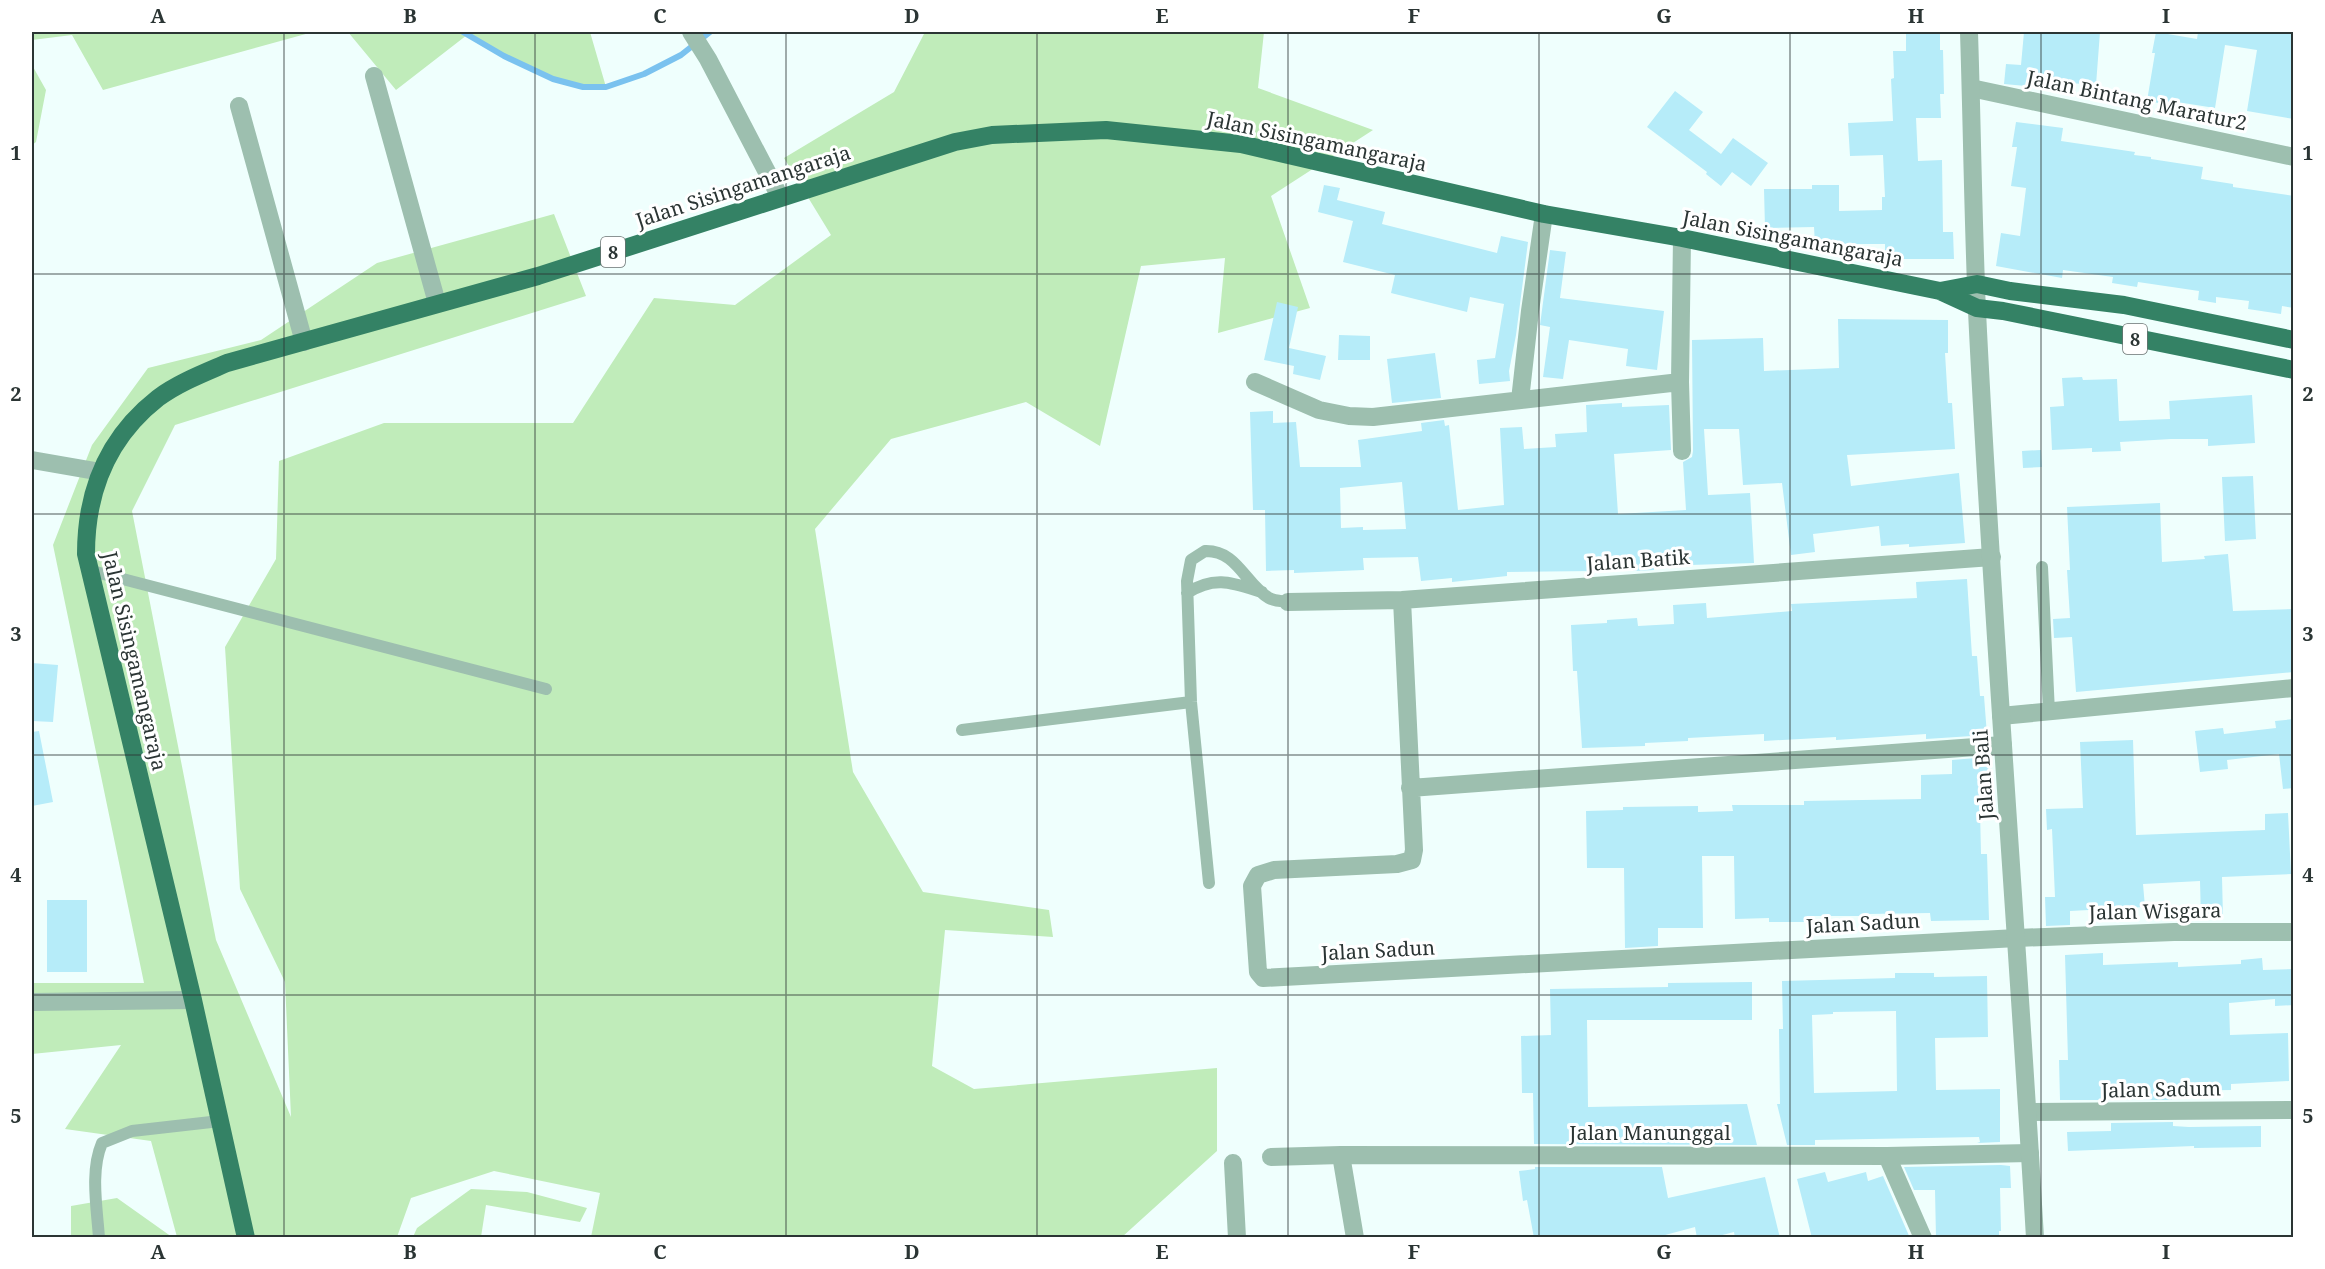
<svg xmlns="http://www.w3.org/2000/svg" width="2325" height="1269" font-family="'Noto Serif',serif">
	<style>
		.green { fill: #c0ecba }
		.lines { fill: none; stroke-linecap: round; stroke-linejoin: round }
		.stream { stroke: #7ac2ef; stroke-width: 6 }
		.building { fill: #b6ecf9; fill-rule: evenodd }
		.service { stroke: #9dbfaf; stroke-width: 12 }
		.minor { stroke: #9dbfaf; stroke-width: 18 }
		.tertiary { stroke: #9dbfaf; stroke-width: 18 }
		.trunk { stroke: #348265; stroke-width: 18 }
		.grid { fill: none; stroke: #2b3534; stroke-width: 1.5; stroke-opacity: 0.55 }
		.labels { text-anchor: middle; dominant-baseline: central; stroke-width: 6; stroke-linejoin: round; paint-order: stroke }
		.shield { fill: #fff; stroke: #6b7271; stroke-width: 1.5 }
		.shield-label { font-size: 18px; font-weight: bold; fill: #2b3534 }
		.street-label { font-size: 20px; fill: #2b3534; stroke: #fff }
		.neatline { fill: none; stroke: #2b3534; stroke-width: 2 }
		.grid-label { font-size: 20px; text-anchor: middle; font-weight: bold; fill: #2b3534 }
	</style>
	<rect width="100%" height="100%" fill="#effffd"/>
	<path class="green" d="M 32,32 L 313,32 L 103,90 L 72,35 L 32,40 Z
		M 348,32 L 590,32 L 606,87 C 555,87 510,60 467,35 L 396,90 Z
		M 925,32 L 1264,32 L 1258,88 L 1373,130 L 1271,196 L 1310,308 L 1218,333 L 1225,258 L 1141,266 L 1100,446 L 1026,402 L 891,439 L 815,529 L 853,772 L 923,892 L 1049,910 L 1053,937 L 945,930 L 932,1066 L 974,1089 L 1217,1068 L 1217,1151 L 1122,1237 L 591,1237 L 600,1193 L 494,1171 L 411,1198 L 397,1237 L 177,1237 L 151,1141 L 65,1129 L 121,1045 L 32,1054 L 32,983 L 144,983 L 53,545 L 92,445 L 148,368 L 261,340 L 377,263 L 554,214 L 586,296 L 175,425 L 132,511 L 216,940 L 291,1117 L 285,982 L 240,889 L 225,647 L 276,559 L 279,461 L 384,423 L 573,423 L 654,298 L 735,305 L 831,235 L 784,158 L 894,92 Z
		M 32,65 L 46,90 L 36,142 L 32,145 Z
		M 471,1189 L 527,1192 L 587,1208 L 580,1222 L 486,1205 L 481,1237 L 413,1237 L 417,1228 Z
		M 117,1198 L 172,1237 L 71,1237 L 71,1206 Z"/>
	<g class="lines">
		<path class="stream" d="M 463,32 L 504,56 L 553,79 L 583,87 L 606,87 L 644,74 L 681,55 L 710,32"/>
	</g>
	<path class="building" d="M 1906,32 L 1940,32 L 1940,50 L 1943,50 L 1944,94 L 1940,94 L 1941,118 L 1916,118 L 1918,161 L 1942,160 L 1943,232 L 1953,232 L 1954,259 L 1885,259 L 1885,244 L 1815,244 L 1814,227 L 1765,228 L 1764,189 L 1812,189 L 1812,185 L 1839,185 L 1839,211 L 1882,210 L 1882,197 L 1885,197 L 1883,155 L 1850,156 L 1848,123 L 1893,121 L 1891,79 L 1894,78 L 1893,51 L 1906,51 Z
		M 2024,32 L 2100,32 L 2096,85 L 2070,83 L 2070,90 L 2004,84 L 2006,64 L 2021,65 Z
		M 2156,32 L 2197,39 L 2198,32 L 2294,32 L 2294,119 L 2247,111 L 2257,50 L 2225,45 L 2215,108 L 2177,102 L 2176,106 L 2147,101 L 2155,53 L 2152,53 Z
		M 1675,91 L 1703,112 L 1689,130 L 1721,154 L 1733,138 L 1768,163 L 1751,186 L 1732,172 L 1721,186 L 1706,174 L 1707,172 L 1647,127 Z
		M 2016,122 L 2063,128 L 2061,141 L 2135,152 L 2134,155 L 2151,157 L 2151,159 L 2203,167 L 2201,179 L 2233,184 L 2233,187 L 2294,196 L 2294,308 L 2282,306 L 2281,314 L 2248,309 L 2249,301 L 2216,297 L 2216,303 L 2198,300 L 2199,291 L 2138,282 L 2137,287 L 2112,283 L 2113,277 L 2063,270 L 2062,278 L 1996,266 L 2001,233 L 2020,236 L 2026,188 L 2011,186 L 2017,147 L 2012,147 Z
		M 1324,185 L 1340,188 L 1337,200 L 1385,212 L 1382,224 L 1497,253 L 1501,236 L 1528,242 L 1516,335 L 1509,371 L 1510,381 L 1479,384 L 1477,360 L 1495,358 L 1504,304 L 1470,297 L 1467,312 L 1391,293 L 1395,275 L 1343,262 L 1353,221 L 1318,212 Z
		M 1550,250 L 1566,252 L 1560,298 L 1664,311 L 1657,370 L 1626,366 L 1628,349 L 1569,340 L 1563,379 L 1543,377 L 1550,327 L 1540,325 Z
		M 1277,302 L 1298,307 L 1289,348 L 1326,356 L 1320,380 L 1293,374 L 1294,366 L 1264,360 Z
		M 1838,319 L 1948,320 L 1948,353 L 1945,353 L 1948,403 L 1952,403 L 1955,449 L 1847,455 L 1851,486 L 1959,473 L 1965,543 L 1909,547 L 1909,544 L 1881,546 L 1879,526 L 1813,534 L 1815,552 L 1791,555 L 1782,483 L 1743,485 L 1739,429 L 1704,429 L 1708,495 L 1750,493 L 1754,563 L 1690,565 L 1690,560 L 1654,563 L 1654,570 L 1633,571 L 1633,564 L 1594,566 L 1594,571 L 1507,572 L 1507,576 L 1452,582 L 1452,578 L 1421,581 L 1418,557 L 1363,558 L 1364,570 L 1294,573 L 1294,570 L 1266,571 L 1265,510 L 1253,510 L 1250,412 L 1273,411 L 1273,423 L 1296,422 L 1300,467 L 1361,467 L 1358,440 L 1422,431 L 1421,423 L 1444,420 L 1445,426 L 1449,425 L 1458,510 L 1504,505 L 1500,428 L 1522,427 L 1524,449 L 1556,447 L 1555,434 L 1587,432 L 1586,405 L 1622,403 L 1622,407 L 1669,405 L 1671,450 L 1614,454 L 1618,514 L 1686,510 L 1683,462 L 1692,457 L 1693,451 L 1692,340 L 1763,338 L 1764,371 L 1839,368 ZM 1402,482 L 1406,529 L 1363,530 L 1363,527 L 1341,528 L 1340,488 Z
		M 1339,335 L 1370,336 L 1370,360 L 1338,360 Z
		M 1435,353 L 1441,398 L 1392,403 L 1387,359 Z
		M 2082,377 L 2083,380 L 2117,379 L 2119,421 L 2170,419 L 2169,401 L 2252,395 L 2255,443 L 2208,446 L 2208,439 L 2171,439 L 2120,442 L 2121,451 L 2092,452 L 2092,448 L 2052,450 L 2050,407 L 2064,406 L 2062,378 Z
		M 2041,450 L 2042,467 L 2023,468 L 2022,451 Z
		M 2253,476 L 2256,539 L 2225,541 L 2222,477 Z
		M 2160,503 L 2162,562 L 2205,559 L 2204,556 L 2228,554 L 2233,611 L 2294,609 L 2294,672 L 2076,692 L 2072,637 L 2054,638 L 2053,619 L 2070,618 L 2067,570 L 2070,570 L 2067,507 Z
		M 1967,579 L 1972,656 L 1977,656 L 1980,696 L 1984,696 L 1987,735 L 1926,739 L 1926,734 L 1836,740 L 1836,737 L 1764,741 L 1764,734 L 1688,738 L 1688,741 L 1645,743 L 1645,746 L 1582,748 L 1577,671 L 1573,671 L 1571,625 L 1607,623 L 1607,620 L 1637,618 L 1638,626 L 1674,624 L 1673,605 L 1706,603 L 1707,618 L 1792,611 L 1791,604 L 1917,598 L 1916,582 Z
		M 32,663 L 58,665 L 53,722 L 32,721 Z
		M 2294,719 L 2294,788 L 2283,789 L 2279,754 L 2227,760 L 2228,769 L 2200,772 L 2195,731 L 2223,728 L 2224,734 L 2276,728 L 2275,721 Z
		M 39,731 L 53,802 L 32,806 L 32,732 Z
		M 2133,740 L 2136,835 L 2265,830 L 2265,814 L 2288,813 L 2291,874 L 2222,877 L 2223,918 L 2201,919 L 2200,881 L 2143,884 L 2145,907 L 2070,911 L 2070,925 L 2046,926 L 2045,897 L 2055,897 L 2052,829 L 2047,830 L 2046,809 L 2083,808 L 2080,742 Z
		M 1988,757 L 1989,788 L 1982,788 L 1982,811 L 1980,811 L 1981,854 L 1987,854 L 1989,920 L 1931,921 L 1930,913 L 1868,914 L 1869,916 L 1807,916 L 1807,922 L 1769,922 L 1769,918 L 1735,919 L 1734,856 L 1702,856 L 1703,928 L 1658,928 L 1658,946 L 1625,948 L 1624,868 L 1587,868 L 1586,811 L 1623,810 L 1623,807 L 1698,806 L 1698,812 L 1733,811 L 1732,805 L 1804,805 L 1804,801 L 1921,799 L 1921,775 L 1952,774 L 1952,760 Z
		M 47,900 L 87,900 L 87,972 L 47,972 Z
		M 2103,953 L 2103,965 L 2178,962 L 2178,967 L 2241,964 L 2241,960 L 2262,958 L 2263,970 L 2294,969 L 2294,1005 L 2275,1006 L 2275,999 L 2229,1003 L 2230,1035 L 2288,1033 L 2289,1081 L 2231,1084 L 2231,1090 L 2172,1091 L 2172,1100 L 2060,1100 L 2059,1060 L 2068,1060 L 2065,955 Z
		M 1895,973 L 1934,973 L 1934,977 L 1987,976 L 1988,1037 L 1935,1038 L 1936,1090 L 2000,1089 L 2000,1142 L 1977,1143 L 1980,1142 L 1979,1137 L 1815,1140 L 1815,1145 L 1787,1145 L 1777,1104 L 1780,1104 L 1779,1029 L 1783,1029 L 1782,981 L 1895,978 ZM 1896,1011 L 1897,1091 L 1814,1093 L 1812,1015 L 1833,1014 L 1833,1012 Z
		M 1752,982 L 1752,1020 L 1587,1020 L 1588,1107 L 1747,1104 L 1757,1145 L 1534,1144 L 1533,1093 L 1522,1093 L 1521,1036 L 1551,1035 L 1550,989 L 1668,987 L 1668,983 Z
		M 2173,1122 L 2173,1126 L 2189,1127 L 2261,1126 L 2261,1147 L 2194,1148 L 2194,1146 L 2068,1151 L 2067,1132 L 2111,1131 L 2111,1123 Z
		M 2001,1165 L 2010,1166 L 2011,1188 L 2000,1188 L 2001,1231 L 1999,1231 L 1999,1238 L 1936,1238 L 1935,1190 L 1914,1190 L 1904,1167 Z
		M 1535,1167 L 1662,1167 L 1668,1198 L 1765,1177 L 1780,1238 L 1735,1238 L 1734,1232 L 1711,1238 L 1697,1238 L 1695,1227 L 1654,1238 L 1596,1238 L 1596,1235 L 1579,1238 L 1534,1238 L 1527,1200 L 1523,1201 L 1519,1171 L 1535,1169 Z
		M 1825,1172 L 1828,1182 L 1866,1172 L 1868,1181 L 1883,1176 L 1910,1238 L 1812,1238 L 1797,1179 Z"/>
	<g class="lines">
		<path class="service" d="M 2042,567 L 2049,712
			M 88,570 L 546,689
			M 1187,593 C 1215,575 1233,583 1262,592
			M 962,730 L 1191,702
			M 1209,883 L 1191,702 L 1187,581 L 1191,560 L 1205,551 C 1237,550 1245,584 1269,598 C 1274,601 1281,601 1288,602
			M 99,1238 C 97,1208 90,1171 102,1143 L 132,1131 L 220,1121"/>
		<path class="minor" d="M 374,76 L 437,303
			M 1971,88 L 2294,157
			M 239,106 L 304,342
			M 1255,382 L 1319,410 L 1349,416 L 1373,417 L 1680,382
			M 1520,400 L 1530,311 L 1544,214
			M 1682,451 L 1680,382 L 1682,238
			M 32,460 L 101,472
			M 1402,600 L 1414,850 L 1412,860 L 1397,864 L 1274,870 L 1258,875 L 1252,886 L 1258,972 L 1263,978 L 2017,938 L 2174,932 L 2294,932
			M 1288,602 L 1402,600 L 1992,557
			M 2001,716 L 2294,688
			M 1410,788 L 2003,745
			M 32,1002 L 193,1000
			M 2029,1112 L 2294,1110
			M 1341,1155 L 1355,1238
			M 1887,1156 L 1923,1238
			M 1271,1157 L 1341,1155 L 1887,1156 L 2030,1153
			M 1233,1163 L 1237,1238"/>
		<path class="tertiary" d="M 691,32 L 708,59 L 780,197
			M 1969,32 C 1972,124 1973,218 1977,311 C 1992,620 2017,928 2035,1238"/>
		<path class="trunk" d="M 1940,291 L 1977,284 L 2010,291 L 2124,305 L 2294,340
			M 246,1238 L 193,1000 L 86,554 C 86,491 107,438 158,398 C 178,383 204,373 227,363 L 538,276 L 955,142 L 992,135 L 1106,130 L 1241,144 L 1544,214 L 1682,238 L 1940,291 L 1977,308 L 2003,311 L 2294,370"/>
	</g>
	<path class="grid" d="M 284,32 L 284,1238M 535,32 L 535,1238M 786,32 L 786,1238M 1037,32 L 1037,1238M 1288,32 L 1288,1238M 1539,32 L 1539,1238M 1790,32 L 1790,1238M 2041,32 L 2041,1238M 32,274 L 2294,274M 32,514 L 2294,514M 32,755 L 2294,755M 32,995 L 2294,995"/>
	<g class="labels">
		<g class="shield">
			<rect x="601" y="237" width="24" height="30" rx="4.5"/>
			<rect x="2123" y="324" width="24" height="30" rx="4.5"/>
		</g>
		<g class="shield-label">
			<text x="613" y="252">8</text>
			<text x="2135" y="339">8</text>
		</g>
		<g class="street-label">
			<text transform="translate(2137 100) rotate(12)">Jalan Bintang Maratur2</text>
			<text transform="translate(1317 141) rotate(12)">Jalan Sisingamangaraja</text>
			<text transform="translate(743 186) rotate(-18)">Jalan Sisingamangaraja</text>
			<text transform="translate(1793 238) rotate(11)">Jalan Sisingamangaraja</text>
			<text transform="translate(1638 560) rotate(-4)">Jalan Batik</text>
			<text transform="translate(135 661) rotate(77)">Jalan Sisingamangaraja</text>
			<text transform="translate(1983 775) rotate(-94)">Jalan Bali</text>
			<text transform="translate(2155 911) rotate(-1)">Jalan Wisgara</text>
			<text transform="translate(1863 923) rotate(-3)">Jalan Sadun</text>
			<text transform="translate(1378 950) rotate(-3)">Jalan Sadun</text>
			<text transform="translate(2161 1089) rotate(-1)">Jalan Sadum</text>
			<text x="1650" y="1132">Jalan Manunggal</text>
		</g>
	</g>
	<rect width="2325" height="1269" fill="none" stroke="#ffffff" stroke-width="66"/>
	<rect x="33" y="33" width="2259" height="1203" class="neatline"/>
	<g class="grid-label">
		<text x="158" y="23">A</text>
		<text x="410" y="23">B</text>
		<text x="660" y="23">C</text>
		<text x="912" y="23">D</text>
		<text x="1162" y="23">E</text>
		<text x="1414" y="23">F</text>
		<text x="1664" y="23">G</text>
		<text x="1916" y="23">H</text>
		<text x="2166" y="23">I</text>
		<text x="16" y="160">1</text>
		<text x="2308" y="160">1</text>
		<text x="16" y="401">2</text>
		<text x="2308" y="401">2</text>
		<text x="16" y="641">3</text>
		<text x="2308" y="641">3</text>
		<text x="16" y="882">4</text>
		<text x="2308" y="882">4</text>
		<text x="16" y="1123">5</text>
		<text x="2308" y="1123">5</text>
		<text x="158" y="1259">A</text>
		<text x="410" y="1259">B</text>
		<text x="660" y="1259">C</text>
		<text x="912" y="1259">D</text>
		<text x="1162" y="1259">E</text>
		<text x="1414" y="1259">F</text>
		<text x="1664" y="1259">G</text>
		<text x="1916" y="1259">H</text>
		<text x="2166" y="1259">I</text>
	</g>
</svg>
